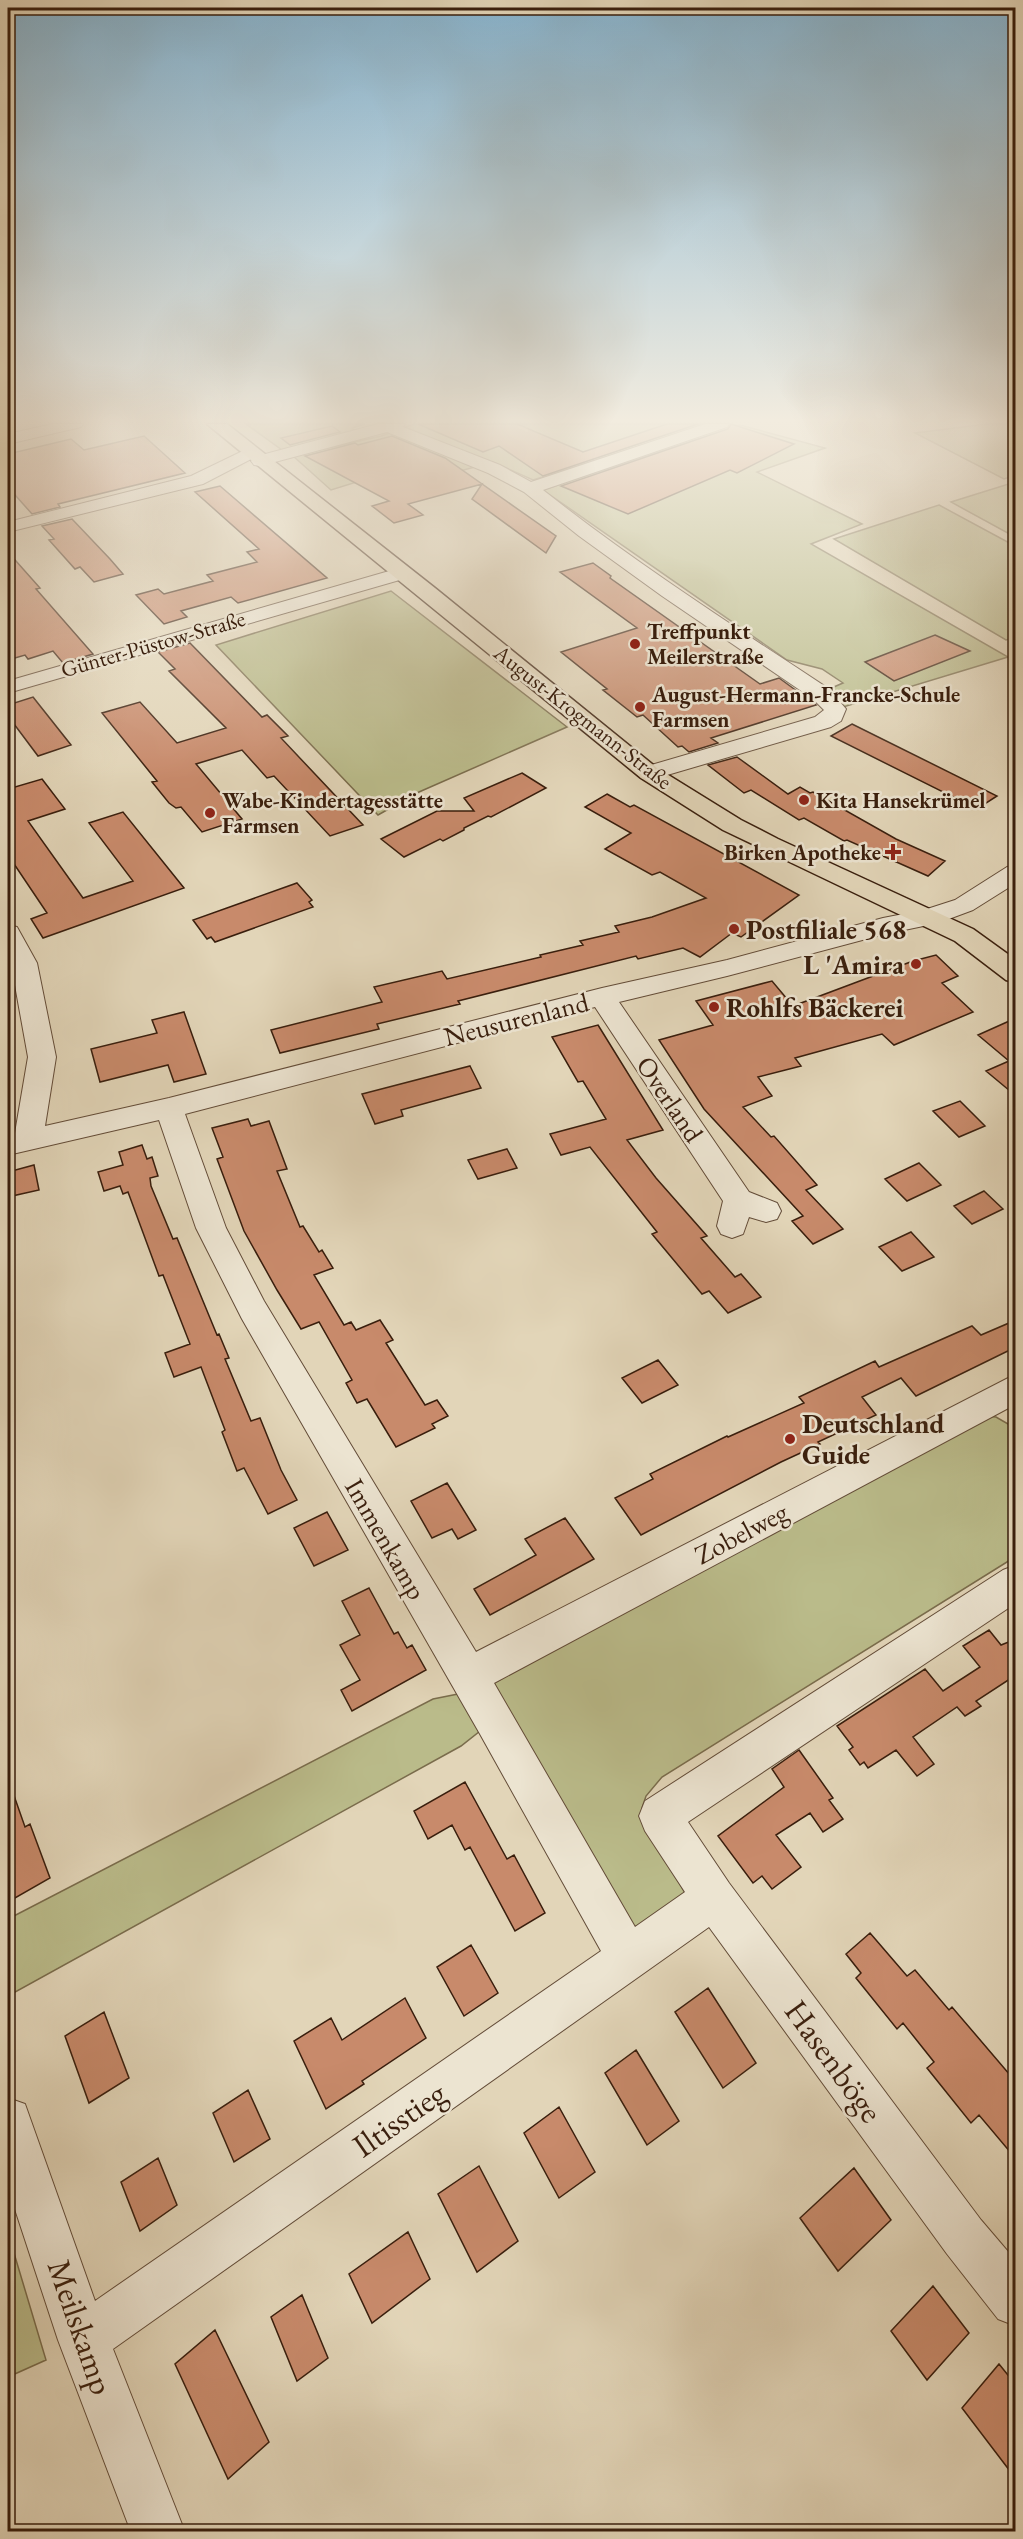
<svg xmlns="http://www.w3.org/2000/svg" width="1023" height="2539" font-family="'EB Garamond',serif">
	<style>
		.green { fill: #babb8a; stroke: #7a6c4c; stroke-width: 1.5 }
		.building { fill: #c88a6b; stroke: #391e0d; stroke-width: 1.5 }
		.lines { fill: none; stroke-linecap: round; stroke-linejoin: round }
		.minor-casing { stroke: #634c38; stroke-width: 2 }
		.major-casing { stroke: #391e0d; stroke-width: 3 }
		.minor { fill: #ece4d1; fill-rule: evenodd }
		.major { fill: #e2d5b8; fill-rule: evenodd }
		.poi-dot { fill: #8f2418; stroke: #ece4d1; stroke-width: 2 }
		.labels { text-anchor: middle; dominant-baseline: central; stroke-width: 5; stroke-linejoin: round; paint-order: stroke }
		.far-poi-label { font-size: 22px; font-weight: bold; fill: #391e0d; stroke: #ece4d1; text-anchor: start }
		.far-street-label { font-size: 22px; fill: #391e0d; stroke: #ece4d1 }
		.poi-label { font-size: 27px; font-weight: bold; fill: #391e0d; stroke: #ece4d1; text-anchor: start }
		.street-label { font-size: 27px; fill: #391e0d; stroke: #ece4d1 }
		.near-street-label { font-size: 33px; fill: #391e0d; stroke: #ece4d1 }
	</style>
	<rect width="100%" height="100%" fill="#e2d5b8"/>
	<filter id="stains"><feTurbulence type="fractalNoise" baseFrequency=".00333" numOctaves="4"/><feColorMatrix values="0 0 0 0 .2 0 0 0 0 .09 0 0 0 0 .02 0 0 0 .5 -.17"/></filter>
	<radialGradient id="worn" r=".72"><stop offset=".6" stop-color="#630" stop-opacity="0"/><stop offset="1" stop-color="#630" stop-opacity=".3"/></radialGradient>
	<path class="green" d="M 246,424 L 365,424 L 352,428 L 355,431 L 282,450 Z
		M 414,424 L 709,424 L 533,480 L 493,462 L 449,474 L 392,471 L 331,490 L 293,456 L 381,436 Z
		M 987,424 L 1015,424 L 1015,475 L 1004,479 L 915,433 Z
		M 740,425 L 825,448 L 757,472 L 862,524 L 811,544 L 1008,657 L 840,708 L 822,692 L 843,683 L 822,669 L 787,660 L 543,490 Z
		M 1015,482 L 1015,537 L 951,502 Z
		M 939,505 L 1015,546 L 1015,637 L 1006,640 L 834,539 Z
		M 391,591 L 567,727 L 419,792 L 378,815 L 216,645 Z
		M 986,1416 L 996,1417 L 1015,1428 L 1015,1557 L 662,1777 L 646,1796 L 642,1808 L 649,1827 L 686,1895 L 629,1933 L 494,1720 L 461,1746 L 8,1996 L 8,1919 L 433,1699 L 483,1689 L 966,1424 Z
		M 8,2233 L 46,2360 L 8,2377 Z"/>
	<path class="building" d="M 418,424 L 517,424 L 583,452 L 667,424 L 698,424 L 543,476 L 499,446 L 483,452 Z
		M 731,424 L 794,444 L 737,473 L 730,470 L 628,514 L 561,486 L 728,429 Z
		M 332,426 L 340,432 L 290,445 L 281,438 Z
		M 144,436 L 185,473 L 58,504 L 60,507 L 32,514 L 8,487 L 8,454 L 71,439 L 84,450 Z
		M 392,436 L 445,458 L 556,536 L 546,553 L 472,499 L 482,484 L 408,504 L 423,515 L 394,523 L 372,506 L 389,501 L 305,456 L 355,443 L 358,445 Z
		M 220,486 L 327,578 L 238,603 L 231,597 L 181,611 L 187,617 L 164,624 L 136,595 L 158,589 L 164,594 L 213,581 L 207,575 L 257,562 L 247,552 L 259,549 L 195,492 Z
		M 72,519 L 110,559 L 123,574 L 94,582 L 80,567 L 75,569 L 49,540 L 54,539 L 42,526 Z
		M 8,552 L 40,588 L 36,589 L 93,654 L 63,663 L 53,651 L 28,659 L 25,655 L 8,660 Z
		M 593,563 L 611,576 L 610,578 L 760,684 L 779,678 L 816,705 L 711,738 L 718,743 L 689,752 L 682,746 L 678,747 L 643,715 L 637,717 L 603,690 L 607,689 L 561,652 L 637,628 L 560,572 Z
		M 935,635 L 970,651 L 894,681 L 865,662 Z
		M 190,643 L 262,717 L 267,715 L 288,736 L 281,738 L 363,825 L 330,836 L 274,776 L 267,778 L 242,750 L 196,764 L 242,819 L 202,832 L 181,807 L 176,808 L 169,803 L 152,782 L 157,781 L 102,713 L 140,702 L 177,743 L 226,728 L 169,671 L 175,669 L 158,652 Z
		M 33,697 L 71,745 L 38,756 L 8,716 L 8,705 Z
		M 852,724 L 997,796 L 977,809 L 831,736 Z
		M 737,757 L 788,794 L 800,787 L 810,793 L 813,792 L 896,839 L 945,861 L 928,876 L 847,840 L 844,841 L 804,818 L 799,820 L 751,790 L 744,793 L 708,765 Z
		M 522,773 L 546,788 L 491,817 L 488,816 L 464,828 L 464,830 L 443,841 L 440,839 L 404,857 L 381,839 L 437,811 L 474,811 L 464,798 Z
		M 42,779 L 65,809 L 28,821 L 83,898 L 133,881 L 89,823 L 123,812 L 184,888 L 43,938 L 31,919 L 47,913 L 8,855 L 8,789 Z
		M 607,794 L 630,807 L 634,805 L 799,895 L 741,937 L 732,933 L 700,957 L 683,948 L 638,959 L 636,956 L 458,1001 L 460,1004 L 377,1024 L 379,1029 L 280,1053 L 271,1030 L 382,1002 L 374,987 L 442,971 L 447,979 L 541,957 L 540,955 L 583,945 L 580,941 L 619,932 L 615,926 L 652,917 L 706,898 L 660,872 L 652,875 L 605,849 L 631,833 L 585,807 Z
		M 297,883 L 312,900 L 309,902 L 313,907 L 215,942 L 211,937 L 207,939 L 193,920 Z
		M 936,955 L 958,976 L 942,983 L 973,1012 L 894,1045 L 882,1034 L 795,1058 L 801,1066 L 758,1077 L 772,1096 L 743,1107 L 771,1137 L 774,1136 L 817,1185 L 806,1190 L 843,1229 L 813,1244 L 792,1221 L 803,1216 L 704,1109 L 659,1040 L 713,1025 L 696,1001 L 772,981 L 793,1006 L 913,961 Z
		M 184,1012 L 206,1074 L 174,1082 L 168,1065 L 100,1082 L 91,1049 L 157,1033 L 152,1020 Z
		M 1016,1018 L 1016,1096 L 986,1071 L 1009,1061 L 978,1035 Z
		M 598,1025 L 663,1130 L 627,1140 L 656,1178 L 707,1236 L 701,1238 L 735,1277 L 741,1274 L 761,1297 L 728,1313 L 709,1291 L 702,1294 L 652,1234 L 657,1232 L 590,1147 L 561,1155 L 550,1134 L 606,1119 L 583,1081 L 578,1082 L 552,1037 Z
		M 470,1066 L 481,1088 L 401,1110 L 403,1116 L 375,1124 L 362,1094 Z
		M 960,1101 L 985,1126 L 959,1137 L 933,1111 Z
		M 248,1119 L 251,1126 L 269,1121 L 287,1169 L 277,1171 L 300,1227 L 303,1226 L 319,1252 L 322,1250 L 333,1268 L 314,1275 L 344,1325 L 351,1322 L 356,1330 L 380,1320 L 393,1340 L 386,1343 L 425,1405 L 437,1400 L 448,1416 L 432,1424 L 435,1428 L 396,1447 L 367,1399 L 357,1403 L 346,1383 L 352,1380 L 319,1322 L 301,1329 L 277,1290 L 244,1231 L 217,1159 L 223,1157 L 212,1128 Z
		M 142,1145 L 147,1159 L 152,1157 L 158,1176 L 150,1178 L 151,1186 L 173,1239 L 177,1238 L 217,1335 L 219,1334 L 229,1358 L 225,1359 L 251,1421 L 260,1418 L 281,1470 L 297,1500 L 268,1514 L 244,1468 L 237,1471 L 222,1432 L 225,1430 L 201,1367 L 174,1377 L 165,1353 L 190,1344 L 163,1275 L 159,1276 L 128,1192 L 123,1194 L 120,1186 L 104,1191 L 98,1172 L 123,1165 L 119,1152 Z
		M 507,1149 L 517,1168 L 478,1179 L 468,1160 Z
		M 919,1163 L 941,1185 L 907,1201 L 885,1179 Z
		M 34,1165 L 39,1190 L 12,1196 L 8,1172 Z
		M 984,1191 L 1003,1209 L 972,1224 L 954,1206 Z
		M 911,1232 L 934,1257 L 902,1271 L 879,1247 Z
		M 1016,1320 L 1016,1347 L 916,1396 L 901,1378 L 862,1397 L 876,1415 L 818,1442 L 820,1444 L 781,1462 L 641,1535 L 615,1498 L 653,1479 L 650,1474 L 727,1436 L 728,1437 L 804,1403 L 799,1397 L 875,1361 L 879,1367 L 972,1326 L 981,1335 Z
		M 658,1360 L 678,1385 L 642,1403 L 622,1378 Z
		M 447,1483 L 476,1530 L 458,1539 L 452,1529 L 432,1538 L 411,1501 Z
		M 327,1512 L 348,1550 L 314,1566 L 294,1528 Z
		M 565,1518 L 594,1559 L 490,1615 L 474,1589 L 536,1555 L 525,1539 Z
		M 369,1588 L 394,1634 L 398,1632 L 407,1648 L 412,1645 L 426,1670 L 352,1711 L 341,1690 L 360,1680 L 340,1645 L 360,1635 L 342,1601 Z
		M 989,1630 L 1001,1645 L 1016,1639 L 1016,1675 L 976,1701 L 981,1706 L 965,1716 L 957,1707 L 913,1737 L 934,1764 L 917,1776 L 896,1750 L 868,1768 L 864,1762 L 860,1765 L 849,1750 L 853,1747 L 837,1726 L 925,1669 L 943,1691 L 980,1667 L 963,1646 Z
		M 799,1750 L 833,1798 L 829,1800 L 843,1819 L 823,1832 L 810,1813 L 776,1835 L 801,1867 L 772,1889 L 762,1876 L 753,1883 L 718,1836 L 784,1787 L 772,1769 Z
		M 465,1782 L 507,1859 L 514,1855 L 545,1913 L 515,1931 L 470,1847 L 465,1850 L 452,1825 L 428,1839 L 414,1811 Z
		M 8,1787 L 11,1787 L 25,1827 L 30,1824 L 50,1878 L 8,1902 Z
		M 870,1933 L 907,1976 L 915,1970 L 949,2010 L 952,2007 L 1016,2082 L 1016,2159 L 979,2115 L 971,2123 L 927,2068 L 934,2062 L 903,2023 L 897,2029 L 856,1978 L 861,1973 L 846,1954 Z
		M 471,1945 L 498,1993 L 464,2016 L 437,1967 Z
		M 708,1988 L 756,2063 L 723,2088 L 675,2012 Z
		M 405,1998 L 426,2038 L 362,2081 L 364,2084 L 326,2109 L 294,2041 L 331,2018 L 342,2040 Z
		M 104,2012 L 129,2078 L 89,2103 L 65,2036 Z
		M 636,2050 L 679,2121 L 647,2145 L 605,2073 Z
		M 248,2090 L 270,2139 L 234,2162 L 213,2113 Z
		M 559,2107 L 595,2172 L 559,2198 L 524,2133 Z
		M 158,2158 L 177,2205 L 140,2231 L 121,2182 Z
		M 479,2166 L 518,2241 L 477,2272 L 438,2194 Z
		M 854,2168 L 891,2220 L 838,2271 L 800,2218 Z
		M 408,2232 L 430,2279 L 372,2323 L 349,2274 Z
		M 933,2286 L 969,2333 L 927,2380 L 891,2331 Z
		M 302,2295 L 328,2358 L 297,2381 L 271,2317 Z
		M 215,2330 L 269,2442 L 228,2479 L 175,2364 Z
		M 999,2364 L 1016,2385 L 1016,2479 L 962,2408 Z"/>
	<g class="lines">
		<defs>
			<path id="minor" d="M 53,424 L 83,424 L 81,427 L 8,444 L 8,434 Z
				M 378,424 L 405,424 L 403,427 L 500,465 L 531,482 L 705,424 L 729,424 L 727,427 L 543,490 C 634,562 732,625 829,689 L 846,709 L 841,721 L 831,727 L 657,778 L 649,780 L 641,778 L 638,773 L 641,768 L 815,717 L 824,710 L 813,699 L 662,596 L 579,536 L 524,492 L 488,473 L 387,432 L 260,466 L 254,465 L 251,461 L 254,457 Z
				M 251,447 L 257,448 L 259,452 L 257,456 L 203,484 L 8,532 L 8,522 L 191,476 Z
				M 403,567 L 410,569 L 413,573 L 410,577 L 8,693 L 8,681 Z
				M 1016,865 L 1016,883 L 973,910 L 938,923 L 885,934 L 727,976 L 619,1002 L 749,1192 L 777,1203 L 781,1211 L 777,1219 L 766,1222 L 749,1217 L 743,1234 L 732,1238 L 721,1234 L 717,1226 L 723,1201 L 595,1007 L 185,1114 L 226,1228 L 264,1301 L 476,1652 L 1016,1374 L 1016,1404 L 494,1683 L 635,1927 L 685,1892 L 645,1831 L 639,1816 L 645,1801 L 1003,1570 L 1016,1565 L 1016,1603 L 688,1822 L 729,1883 L 981,2220 L 1016,2261 L 1016,2326 L 998,2319 L 947,2254 L 709,1927 L 113,2349 L 185,2532 L 131,2532 L 58,2340 L 8,2188 L 8,2098 L 25,2104 L 95,2301 L 601,1951 L 480,1734 L 242,1319 L 196,1228 L 159,1120 L 8,1155 L 8,1135 L 15,1133 L 28,1057 L 11,963 L 8,956 L 8,925 L 17,927 L 37,963 L 56,1057 L 45,1126 L 169,1098 L 602,988 L 727,960 L 883,918 L 924,910 L 955,900 L 1007,867 Z"/>
			<path id="major" d="M 207,424 L 227,424 L 435,588 L 657,768 L 741,820 L 778,839 L 973,929 L 1016,960 L 1016,983 L 1006,980 L 955,941 L 723,830 L 641,778 Z"/>
		</defs>
		<use href="#minor" class="minor-casing"/>
		<use href="#major" class="major-casing"/>
		<use href="#minor" class="minor"/>
		<use href="#major" class="major"/>
	</g>
	<linearGradient id="sky" x2="0" y2="1"><stop stop-color="#87b6d3"/><stop offset="0.54" stop-color="#f2ecdf"/><stop offset="1" stop-color="#f2ecdf" stop-opacity="0"/></linearGradient>
	<rect width="1023" height="779" fill="url(#sky)"/>
	<g class="poi-dot">
		<circle cx="635" cy="644" r="6"/>
		<circle cx="640" cy="707" r="6"/>
		<circle cx="804" cy="800" r="6"/>
		<circle cx="210" cy="813" r="6"/>
		<path d="M890 843h6v6h6v6h-6v6h-6v-6h-6v-6h6z"/>
		<circle cx="734" cy="929" r="6"/>
		<circle cx="916" cy="964" r="6"/>
		<circle cx="714" cy="1007" r="6"/>
		<circle cx="790" cy="1439" r="6"/>
	</g>
	<g class="labels">
		<g class="far-poi-label">
			<text x="647" y="631">Treffpunkt<tspan x="647" dy="25">Meilerstraße</tspan></text>
			<text x="652" y="694">August-Hermann-Francke-Schule<tspan x="652" dy="25">Farmsen</tspan></text>
			<text x="222" y="800">Wabe-Kindertagesstätte<tspan x="222" dy="25">Farmsen</tspan></text>
			<text x="816" y="800">Kita Hansekrümel</text>
			<text x="881" y="852" text-anchor="end">Birken Apotheke</text>
		</g>
		<g class="far-street-label">
			<text transform="translate(153 644) rotate(-16)">Günter-Püstow-Straße</text>
			<text transform="translate(583 717) rotate(38)">August-Krogmann-Straße</text>
		</g>
		<g class="poi-label">
			<text x="746" y="929">Postfiliale 568</text>
			<text x="904" y="964" text-anchor="end">L 'Amira</text>
			<text x="726" y="1007">Rohlfs Bäckerei</text>
			<text x="802" y="1423">Deutschland<tspan x="802" dy="31">Guide</tspan></text>
		</g>
		<g class="street-label">
			<text transform="translate(516 1019) rotate(-14)">Neusurenland</text>
			<text transform="translate(670 1099) rotate(56)">Overland</text>
			<text transform="translate(741 1533) rotate(-28)">Zobelweg</text>
			<text transform="translate(386 1539) rotate(60)">Immenkamp</text>
		</g>
		<g class="near-street-label">
			<text transform="translate(834 2061) rotate(54)">Hasenböge</text>
			<text transform="translate(399 2119) rotate(-35)">Iltisstieg</text>
			<text transform="translate(81 2327) rotate(71)">Meilskamp</text>
		</g>
	</g>
	<rect width="1023" height="2539" fill="none" stroke="#e2d5b8" stroke-width="30"/>
	<rect x="9" y="9" width="1005" height="2521" fill="none" stroke="#391e0d" stroke-width="3"/>
	<rect x="15" y="15" width="993" height="2509" fill="none" stroke="#391e0d" stroke-width="1.5"/>
	<rect width="100%" height="100%" filter="url(#stains)"/>
	<rect width="100%" height="100%" fill="url(#worn)"/>
</svg>
